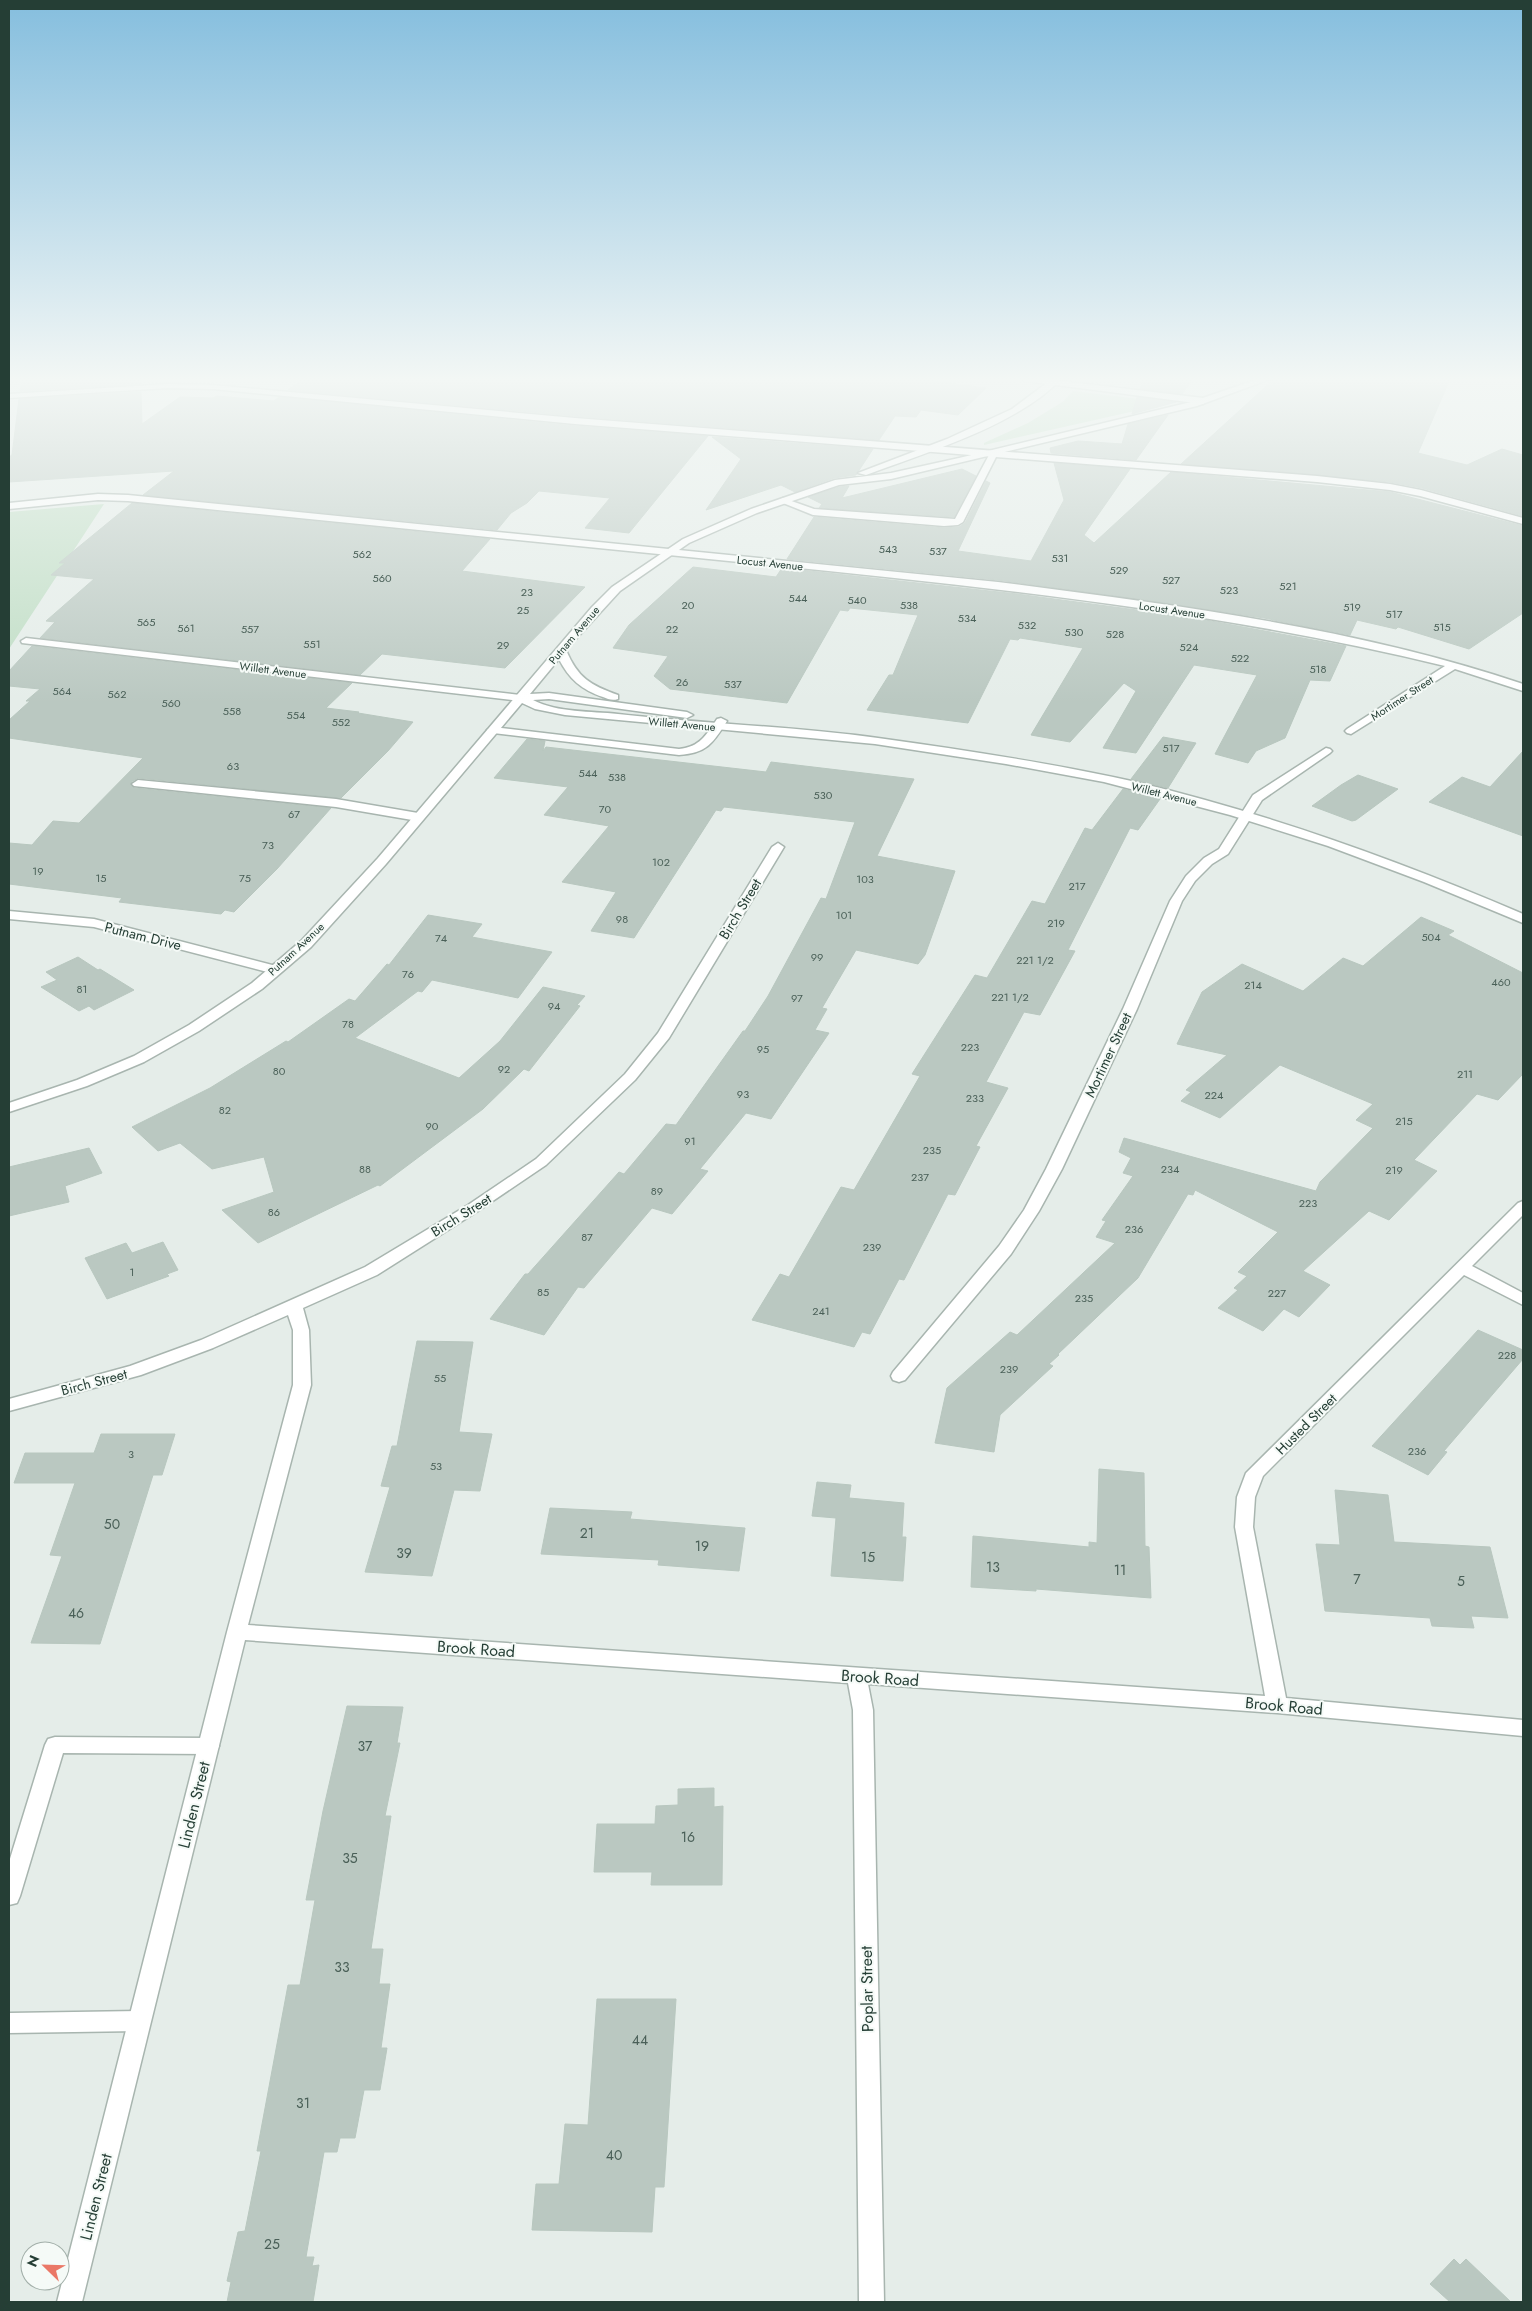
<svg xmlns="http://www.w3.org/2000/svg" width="1532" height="2311" font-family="Jost,sans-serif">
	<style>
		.green { fill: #bfddc4 }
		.building { fill: #bac8c1; stroke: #b8c7bf }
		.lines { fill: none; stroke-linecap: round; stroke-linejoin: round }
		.service-casing { stroke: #a8b5af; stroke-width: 3 }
		.minor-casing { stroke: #a8b5af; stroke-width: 3 }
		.tertiary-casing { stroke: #a8b5af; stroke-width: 3 }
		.service { fill: #fff; fill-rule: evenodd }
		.minor { fill: #fff; fill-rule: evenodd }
		.tertiary { fill: #fff; fill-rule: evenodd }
		.labels { text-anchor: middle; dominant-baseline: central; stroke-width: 4; stroke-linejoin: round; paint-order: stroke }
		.number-label { font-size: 11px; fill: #4a6058 }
		.far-street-label { font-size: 11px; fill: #253e35; stroke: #f5faf7 }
		.street-label { font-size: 14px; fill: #253e35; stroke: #f5faf7 }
		.near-number-label { font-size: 14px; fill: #4a6058 }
		.near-street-label { font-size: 16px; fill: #253e35; stroke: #f5faf7 }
	</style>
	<rect width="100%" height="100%" fill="#e5ede9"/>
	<path class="green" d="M 1073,391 L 1165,402 L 1166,404 L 984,445 L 984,443 L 1028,423 L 1064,401 Z
		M 104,504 L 9,649 L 9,512 Z"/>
	<path class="building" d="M 22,379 L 141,379 L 141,384 L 20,391 Z
		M 303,379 L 919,379 L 986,388 L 958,415 L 921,410 L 916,417 L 895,416 L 879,440 L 575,416 L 288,390 Z
		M 1143,379 L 1193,379 L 1182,394 L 1140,389 Z
		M 1274,379 L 1450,379 L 1418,453 L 1467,465 L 1502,449 L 1523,455 L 1523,516 L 1422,488 L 1390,482 L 1181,464 Z
		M 141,392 L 142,424 L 180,397 L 213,398 L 217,396 L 274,401 L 279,397 L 575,426 L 708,436 L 629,533 L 585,528 L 610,498 L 539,491 L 527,503 L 511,513 L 497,530 L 143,495 L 174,471 L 9,482 L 9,457 L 12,455 L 19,399 Z
		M 1137,397 L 1176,402 L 1132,414 Z
		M 1168,415 L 1136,460 L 1051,453 L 1050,448 L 1078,441 L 1122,444 L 1128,424 Z
		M 712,437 L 873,449 L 856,475 L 834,478 L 795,492 L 781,485 L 706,510 L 741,459 Z
		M 1054,463 L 1130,469 L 1084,535 L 1094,543 L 1171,472 L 1390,492 L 1523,526 L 1523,613 L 1469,649 L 1398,627 L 1396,629 L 1357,620 L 1350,635 L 1264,618 L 1131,598 L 998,580 L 787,559 L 814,517 L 944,528 L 959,527 L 965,523 L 986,481 L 990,483 L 958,551 L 1031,561 L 1064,500 Z
		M 962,469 L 976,476 L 954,517 L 819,508 L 822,504 L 808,497 L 839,487 L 849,486 L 842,498 Z
		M 132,503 L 490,539 L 462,571 L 585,587 L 505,668 L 382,654 L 360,675 L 40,638 L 55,622 L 46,621 L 94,579 L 51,575 L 65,563 L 59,563 Z
		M 693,567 L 776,577 L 782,568 L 1017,594 L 1189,617 L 1346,646 L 1330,681 L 1310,680 L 1285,738 L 1256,751 L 1248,763 L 1215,754 L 1257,675 L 1194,665 L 1136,753 L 1103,748 L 1136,691 L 1124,683 L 1070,742 L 1031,735 L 1083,648 L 1020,638 L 1018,640 L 1010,639 L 968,723 L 867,710 L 889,675 L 893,675 L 918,615 L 850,608 L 848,611 L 840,610 L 787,703 L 670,689 L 654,676 L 668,656 L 613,648 L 629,625 Z
		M 32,646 L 352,683 L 326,708 L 359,712 L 358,713 L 413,722 L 388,751 L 341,798 L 138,778 L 131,782 L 134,788 L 331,808 L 277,869 L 234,912 L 225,910 L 221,914 L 119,902 L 122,898 L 9,884 L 9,843 L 32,845 L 53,821 L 79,823 L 143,758 L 9,738 L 9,720 L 30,701 L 26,701 L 40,689 L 9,686 L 9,671 Z
		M 1163,737 L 1196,743 L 1168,788 L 1131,779 Z
		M 527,739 L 545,741 L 543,751 L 546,747 L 766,772 L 771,762 L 914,779 L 877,856 L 955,871 L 925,955 L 918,964 L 856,950 L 822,1008 L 827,1009 L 815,1030 L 829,1033 L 771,1119 L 746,1113 L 700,1169 L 708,1171 L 672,1214 L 652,1208 L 584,1288 L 578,1287 L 544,1335 L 490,1319 L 525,1274 L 528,1274 L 619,1172 L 624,1174 L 666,1124 L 676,1125 L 743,1031 L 745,1031 L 768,996 L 821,898 L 826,899 L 855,822 L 724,807 L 721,811 L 716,810 L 634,938 L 591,931 L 616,892 L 562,882 L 609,826 L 544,815 L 568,787 L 494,778 Z
		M 1523,751 L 1523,836 L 1429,802 L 1462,777 L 1490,787 Z
		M 1358,775 L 1398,789 L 1356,820 L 1352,821 L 1312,806 L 1341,785 Z
		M 1123,789 L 1160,799 L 1138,830 L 1130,828 L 1068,950 L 1075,951 L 1040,1015 L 1024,1012 L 986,1082 L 1008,1088 L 976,1146 L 980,1147 L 955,1195 L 948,1194 L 904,1280 L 899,1279 L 870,1334 L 862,1332 L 854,1347 L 752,1320 L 780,1274 L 789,1277 L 841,1187 L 854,1190 L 920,1076 L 912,1074 L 975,975 L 987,978 L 1032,901 L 1045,904 L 1085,828 L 1092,830 Z
		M 428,915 L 482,924 L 472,937 L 552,952 L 518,998 L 432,980 L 422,992 L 418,991 L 355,1038 L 459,1078 L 500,1041 L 543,987 L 585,996 L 577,1005 L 580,1006 L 529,1071 L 524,1069 L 483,1109 L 380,1186 L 378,1185 L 258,1243 L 222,1210 L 274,1192 L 264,1157 L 212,1169 L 180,1143 L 158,1151 L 132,1127 L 210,1088 L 286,1041 L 288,1042 L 349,999 L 355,1001 L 387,964 L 389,965 Z
		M 1421,917 L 1454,931 L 1448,935 L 1523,973 L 1523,1074 L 1498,1100 L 1477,1094 L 1414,1160 L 1437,1171 L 1389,1220 L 1369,1211 L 1303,1271 L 1330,1285 L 1299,1317 L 1284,1309 L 1263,1331 L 1218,1308 L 1238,1290 L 1234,1288 L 1247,1276 L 1238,1272 L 1278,1232 L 1195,1190 L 1193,1195 L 1188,1194 L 1138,1278 L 1058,1354 L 1059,1355 L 1049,1364 L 1053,1366 L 1000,1415 L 994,1452 L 935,1443 L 947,1388 L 1010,1332 L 1017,1335 L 1115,1243 L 1096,1237 L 1106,1221 L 1102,1220 L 1133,1176 L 1123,1173 L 1131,1158 L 1119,1152 L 1124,1138 L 1316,1191 L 1320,1182 L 1373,1128 L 1356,1120 L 1373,1104 L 1280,1065 L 1220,1118 L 1181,1101 L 1191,1092 L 1186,1090 L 1227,1055 L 1177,1044 L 1202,992 L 1242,964 L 1303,991 L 1343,958 L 1363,966 Z
		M 78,957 L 98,970 L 100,969 L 134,990 L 94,1010 L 89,1006 L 79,1011 L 41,987 L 57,980 L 46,972 Z
		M 89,1148 L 102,1173 L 65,1186 L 69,1202 L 9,1216 L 9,1167 Z
		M 163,1242 L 178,1270 L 167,1274 L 169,1276 L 107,1299 L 85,1258 L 126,1243 L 132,1253 Z
		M 1478,1330 L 1523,1350 L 1523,1359 L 1444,1451 L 1447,1452 L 1428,1475 L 1372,1446 Z
		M 417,1341 L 473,1342 L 459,1432 L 492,1434 L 480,1491 L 454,1490 L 432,1576 L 365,1572 L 390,1487 L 381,1486 L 392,1446 L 397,1446 Z
		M 101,1434 L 175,1434 L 162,1475 L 153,1475 L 100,1644 L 31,1643 L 62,1556 L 50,1555 L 75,1483 L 14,1483 L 25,1453 L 94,1453 Z
		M 1099,1469 L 1144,1473 L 1145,1546 L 1149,1547 L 1151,1598 L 1036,1589 L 1036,1591 L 971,1587 L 973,1536 L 1089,1547 L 1089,1542 L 1097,1543 Z
		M 817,1482 L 851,1485 L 849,1498 L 904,1503 L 902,1537 L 906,1537 L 903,1581 L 831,1576 L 836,1518 L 812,1516 Z
		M 1335,1490 L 1388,1495 L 1394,1542 L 1490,1547 L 1508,1618 L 1471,1616 L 1474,1628 L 1432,1626 L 1430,1618 L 1325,1611 L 1316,1544 L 1340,1545 Z
		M 550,1508 L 632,1512 L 630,1519 L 745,1528 L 739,1571 L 658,1565 L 659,1560 L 541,1554 Z
		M 347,1706 L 403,1707 L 397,1743 L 400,1743 L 385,1816 L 391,1816 L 371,1949 L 383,1949 L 379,1984 L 390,1984 L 381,2048 L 387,2048 L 380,2090 L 364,2090 L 355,2138 L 340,2138 L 337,2152 L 324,2152 L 306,2257 L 314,2257 L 312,2266 L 319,2265 L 313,2302 L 227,2302 L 231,2282 L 227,2281 L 238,2232 L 245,2231 L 261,2151 L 257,2151 L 288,1985 L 300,1985 L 315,1900 L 306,1900 L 323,1811 Z
		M 714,1788 L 714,1807 L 723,1806 L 722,1885 L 651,1885 L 652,1872 L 594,1872 L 597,1824 L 655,1824 L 656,1806 L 678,1805 L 678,1789 Z
		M 597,1999 L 676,1999 L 664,2187 L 655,2187 L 652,2232 L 532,2230 L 536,2184 L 559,2184 L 565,2124 L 588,2125 Z
		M 1454,2259 L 1460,2265 L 1466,2259 L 1511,2302 L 1450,2302 L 1430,2284 Z"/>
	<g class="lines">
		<defs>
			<path id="service" d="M 993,452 L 997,455 L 963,522 L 958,525 L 944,526 L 813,515 L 778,501 L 783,498 L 814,509 L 955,519 L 989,455 Z
				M 721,718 L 727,721 C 713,743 707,753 679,755 L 493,733 L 487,730 L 493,727 L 679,749 C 700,747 706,735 717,719 Z
				M 138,780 L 336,799 L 418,813 L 424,817 L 418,821 L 336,807 L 134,786 L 132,784 Z
				M 55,1737 L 209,1738 L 216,1740 L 219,1746 L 216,1752 L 209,1754 L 63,1753 L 20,1896 L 17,1903 L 9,1905 L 9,1862 L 45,1745 L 48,1739 Z
				M 139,2011 L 147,2014 L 150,2021 L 147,2028 L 139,2031 L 9,2033 L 9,2013 Z"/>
			<path id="minor" d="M 1021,379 L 1045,379 L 1203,398 L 1207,401 L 1203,404 L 1025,381 Z
				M 168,384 L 213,385 L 575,418 L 1317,476 L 1390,484 L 1421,490 L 1523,518 L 1523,524 L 1420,496 L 1390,490 L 1317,482 L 575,424 L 213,389 L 168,388 L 9,398 L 9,394 Z
				M 98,494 L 128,495 L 998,582 C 1175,605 1354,627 1523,684 L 1523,691 L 1455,669 L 1351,734 L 1347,733 L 1345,731 L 1347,729 L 1445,666 C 1219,611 989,587 759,564 C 549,543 338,522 128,501 L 98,500 L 9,509 L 9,503 Z
				M 26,638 L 520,695 L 525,698 L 520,701 L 22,643 L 21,641 Z
				M 1326,748 L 1330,749 L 1332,751 L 1330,753 L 1262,800 L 1228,854 L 1212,864 L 1195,881 L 1182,901 L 1137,1009 L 1062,1169 L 1039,1211 L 1011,1254 L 905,1380 L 899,1382 L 893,1380 L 891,1376 L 893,1372 L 999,1246 L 1024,1210 L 1046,1169 L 1123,1009 L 1170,901 L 1186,876 L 1204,858 L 1219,849 L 1253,795 Z
				M 778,843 L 784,847 L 669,1038 L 635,1080 L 546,1165 L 478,1211 L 377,1275 L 303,1308 L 309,1330 L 311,1385 L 248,1625 L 1265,1696 L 1235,1527 L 1237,1497 L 1246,1473 L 1518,1203 L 1523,1201 L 1523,1215 L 1472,1266 L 1523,1293 L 1523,1305 L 1464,1275 L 1263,1476 L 1255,1497 L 1253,1527 L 1286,1698 L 1523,1720 L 1523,1736 L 1277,1713 L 868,1684 L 873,1710 L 884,2302 L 859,2302 L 853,1710 L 848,1683 L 245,1640 L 82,2302 L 57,2302 L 227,1632 L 293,1385 L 293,1330 L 288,1315 L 213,1348 L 141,1375 L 9,1411 L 9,1399 L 130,1366 L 201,1340 L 365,1267 L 468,1205 L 536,1159 L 625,1074 L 658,1033 L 772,847 Z
				M 9,911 L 94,919 L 280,967 L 282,970 L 275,974 L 94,927 L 9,919 Z"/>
			<path id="tertiary" d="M 1052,379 L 1061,379 C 1018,425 925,453 866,475 L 858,473 L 947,439 L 1012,409 Z
				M 1258,379 L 1270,379 L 1197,406 L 891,479 L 839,485 L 757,513 L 689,543 L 620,591 L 566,650 C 578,678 590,685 618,695 L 618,699 C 612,701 608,699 603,697 C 582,690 569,679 559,659 L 530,694 L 549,693 L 687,712 L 693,715 L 687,718 L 549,699 L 533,700 C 558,713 591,711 618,714 C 705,724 792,726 878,738 C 965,750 1051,763 1136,782 C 1269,814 1398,860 1523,914 L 1523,923 L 1424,882 L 1328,846 L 1230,815 L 1104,782 L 1006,764 L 875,744 L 565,715 L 535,709 L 522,703 L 386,864 L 311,947 L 262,989 L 199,1031 L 144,1062 L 87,1086 L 9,1112 L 9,1103 L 77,1080 L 134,1056 L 189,1025 L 252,983 L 301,941 L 378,858 L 592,607 L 612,587 L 683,539 L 751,509 L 835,480 L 891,473 L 959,458 L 1191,402 Z"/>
		</defs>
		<use href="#service" class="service-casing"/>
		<use href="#minor" class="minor-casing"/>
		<use href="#tertiary" class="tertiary-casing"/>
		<use href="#service" class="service"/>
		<use href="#minor" class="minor"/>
		<use href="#tertiary" class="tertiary"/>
	</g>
	<linearGradient id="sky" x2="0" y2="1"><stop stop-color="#85bede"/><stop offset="0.54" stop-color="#f3f7f5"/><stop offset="1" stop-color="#f3f7f5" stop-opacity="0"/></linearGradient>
	<rect width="1532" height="703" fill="url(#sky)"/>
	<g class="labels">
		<g class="number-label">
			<text x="888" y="549">543</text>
			<text x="938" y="551">537</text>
			<text x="362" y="554">562</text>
			<text x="1060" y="558">531</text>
			<text x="1119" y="570">529</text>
			<text x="382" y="578">560</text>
			<text x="1171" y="580">527</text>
			<text x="1288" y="586">521</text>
			<text x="1229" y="590">523</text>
			<text x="527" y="592">23</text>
			<text x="798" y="598">544</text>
			<text x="857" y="600">540</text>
			<text x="688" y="605">20</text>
			<text x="909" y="605">538</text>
			<text x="1352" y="607">519</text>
			<text x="523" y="610">25</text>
			<text x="1394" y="614">517</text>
			<text x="967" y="618">534</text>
			<text x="146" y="622">565</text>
			<text x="1027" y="625">532</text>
			<text x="1442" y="627">515</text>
			<text x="186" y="628">561</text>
			<text x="250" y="629">557</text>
			<text x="672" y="629">22</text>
			<text x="1074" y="632">530</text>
			<text x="1115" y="634">528</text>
			<text x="312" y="644">551</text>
			<text x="503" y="645">29</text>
			<text x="1189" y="647">524</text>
			<text x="1240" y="658">522</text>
			<text x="1318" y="669">518</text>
			<text x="682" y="682">26</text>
			<text x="733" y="684">537</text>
			<text x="62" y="691">564</text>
			<text x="117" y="694">562</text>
			<text x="171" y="703">560</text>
			<text x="232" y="711">558</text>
			<text x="296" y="715">554</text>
			<text x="341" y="722">552</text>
			<text x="1171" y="748">517</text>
			<text x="233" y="766">63</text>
			<text x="588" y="773">544</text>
			<text x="617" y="777">538</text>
			<text x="823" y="795">530</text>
			<text x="605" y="809">70</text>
			<text x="294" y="814">67</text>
			<text x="268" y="845">73</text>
			<text x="661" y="862">102</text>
			<text x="38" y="871">19</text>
			<text x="101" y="878">15</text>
			<text x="245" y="878">75</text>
			<text x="865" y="879">103</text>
			<text x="1077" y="886">217</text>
			<text x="844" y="915">101</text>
			<text x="622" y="919">98</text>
			<text x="1056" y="923">219</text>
			<text x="1431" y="937">504</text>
			<text x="441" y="938">74</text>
			<text x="817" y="957">99</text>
			<text x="1035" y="960">221 1/2</text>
			<text x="408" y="974">76</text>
			<text x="1501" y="982">460</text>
			<text x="1253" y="985">214</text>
			<text x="82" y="989">81</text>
			<text x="1010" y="997">221 1/2</text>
			<text x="797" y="998">97</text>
			<text x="554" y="1006">94</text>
			<text x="348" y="1024">78</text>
			<text x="970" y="1047">223</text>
			<text x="763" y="1049">95</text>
			<text x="504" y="1069">92</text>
			<text x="279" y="1071">80</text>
			<text x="1465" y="1074">211</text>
			<text x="743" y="1094">93</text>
			<text x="1214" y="1095">224</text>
			<text x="975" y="1098">233</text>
			<text x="225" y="1110">82</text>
			<text x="1404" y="1121">215</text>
			<text x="432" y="1126">90</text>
			<text x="690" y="1141">91</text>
			<text x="932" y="1150">235</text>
			<text x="365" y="1169">88</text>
			<text x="1170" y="1169">234</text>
			<text x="1394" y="1170">219</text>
			<text x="920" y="1177">237</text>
			<text x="657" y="1191">89</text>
			<text x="1308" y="1203">223</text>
			<text x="274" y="1212">86</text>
			<text x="1134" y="1229">236</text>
			<text x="587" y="1237">87</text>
			<text x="872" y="1247">239</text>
			<text x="132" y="1272">1</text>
			<text x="543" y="1292">85</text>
			<text x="1277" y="1293">227</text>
			<text x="1084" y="1298">235</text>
			<text x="821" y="1311">241</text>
			<text x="1507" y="1355">228</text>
			<text x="1009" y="1369">239</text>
			<text x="440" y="1378">55</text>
			<text x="1417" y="1451">236</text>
			<text x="131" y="1454">3</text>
			<text x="436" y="1466">53</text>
		</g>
		<g class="far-street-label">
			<text transform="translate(770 563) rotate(6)">Locust Avenue</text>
			<text transform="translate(1172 610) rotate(8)">Locust Avenue</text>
			<text transform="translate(574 635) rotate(-50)">Putnam Avenue</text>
			<text transform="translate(273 670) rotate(7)">Willett Avenue</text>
			<text transform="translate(1402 698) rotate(-33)">Mortimer Street</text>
			<text transform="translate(682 724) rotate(5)">Willett Avenue</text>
			<text transform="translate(1164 794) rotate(14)">Willett Avenue</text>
			<text transform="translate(296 949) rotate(-43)">Putnam Avenue</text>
		</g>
		<g class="street-label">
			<text transform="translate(740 909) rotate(-59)">Birch Street</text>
			<text transform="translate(143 936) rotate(14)">Putnam Drive</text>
			<text transform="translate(1108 1055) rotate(-65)">Mortimer Street</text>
			<text transform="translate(461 1215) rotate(-32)">Birch Street</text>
			<text transform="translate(94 1382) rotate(-15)">Birch Street</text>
			<text transform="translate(1306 1424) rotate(-45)">Husted Street</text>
		</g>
		<g class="near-number-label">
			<text x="112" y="1524">50</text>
			<text x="587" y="1533">21</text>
			<text x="702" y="1546">19</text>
			<text x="404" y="1553">39</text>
			<text x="868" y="1557">15</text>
			<text x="993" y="1567">13</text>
			<text x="1120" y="1570">11</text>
			<text x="1357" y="1579">7</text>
			<text x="1461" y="1581">5</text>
			<text x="76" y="1613">46</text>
			<text x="365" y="1746">37</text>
			<text x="688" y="1837">16</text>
			<text x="350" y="1858">35</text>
			<text x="342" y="1967">33</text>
			<text x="640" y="2040">44</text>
			<text x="303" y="2103">31</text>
			<text x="614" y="2155">40</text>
			<text x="272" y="2244">25</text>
		</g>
		<g class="near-street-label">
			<text transform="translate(476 1649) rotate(4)">Brook Road</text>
			<text transform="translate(880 1678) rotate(4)">Brook Road</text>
			<text transform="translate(1284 1706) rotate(5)">Brook Road</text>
			<text transform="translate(194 1805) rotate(-76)">Linden Street</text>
			<text transform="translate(867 1989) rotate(-91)">Poplar Street</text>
			<text transform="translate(96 2197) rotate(-76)">Linden Street</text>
		</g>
	</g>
	<rect width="1532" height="2311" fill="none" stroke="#253e35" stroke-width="20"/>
	<g transform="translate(45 2266) rotate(293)"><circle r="24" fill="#f5faf7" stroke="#a2afa9"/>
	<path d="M0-4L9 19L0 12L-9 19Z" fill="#ea7867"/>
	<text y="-8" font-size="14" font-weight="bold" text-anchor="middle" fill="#253e35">N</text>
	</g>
</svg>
